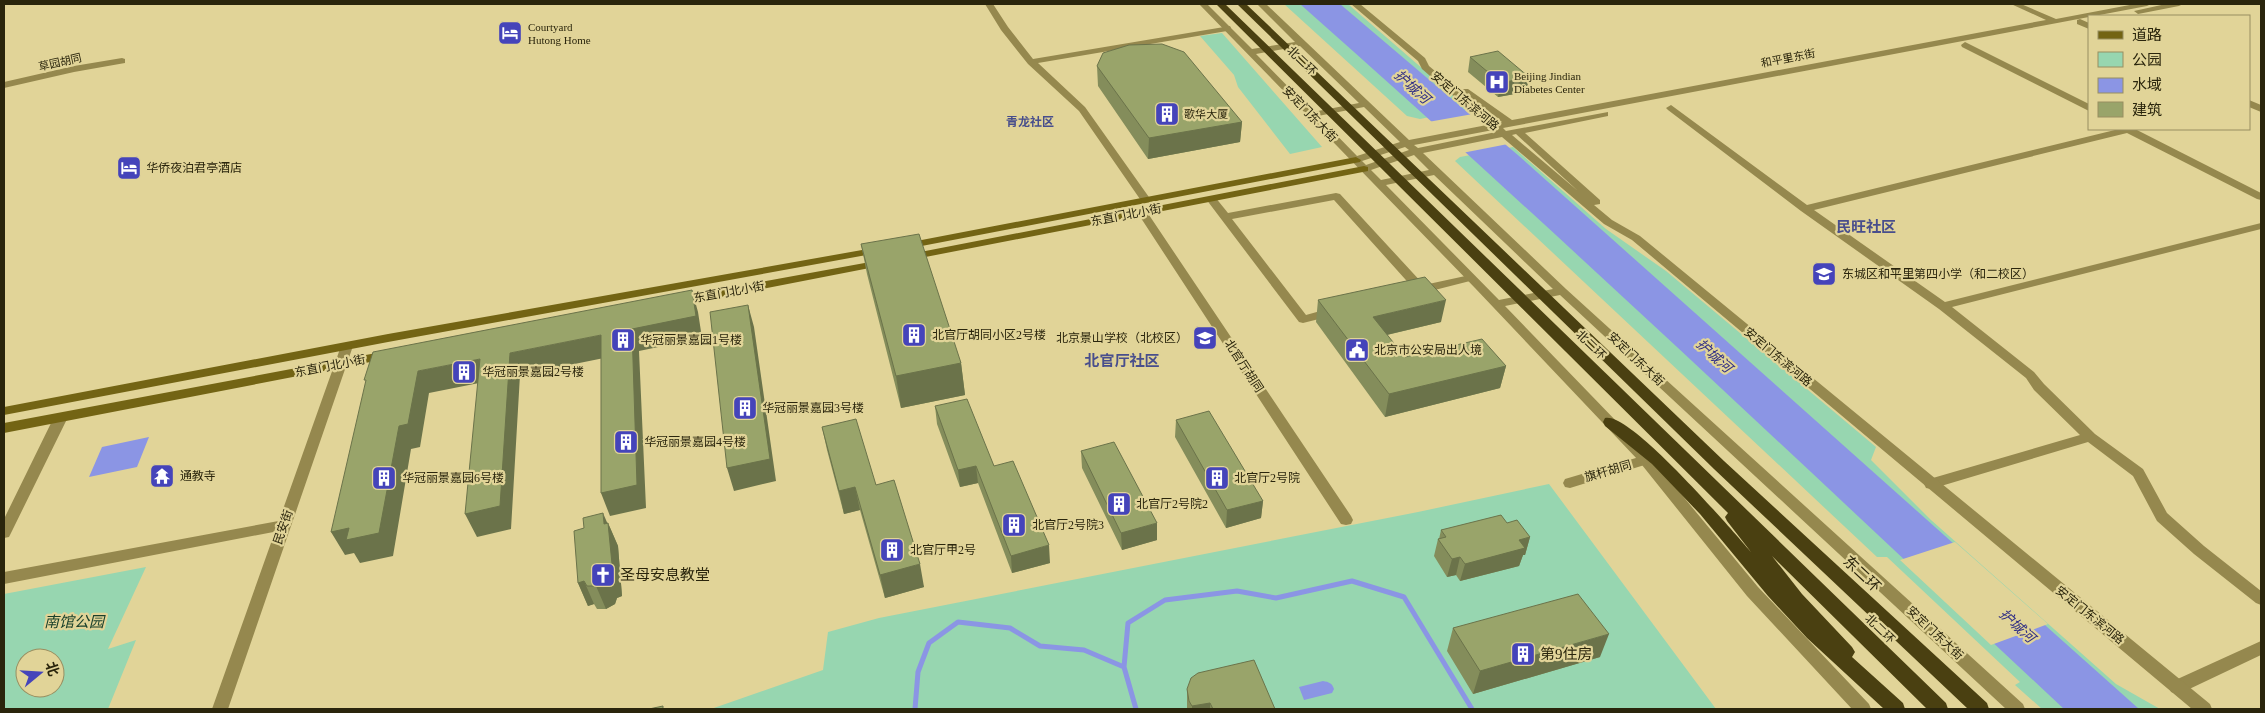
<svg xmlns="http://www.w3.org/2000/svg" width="2265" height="713" font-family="'Times New Roman','Noto Sans SC',serif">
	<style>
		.green { fill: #97d6b0; fill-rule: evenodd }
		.water { fill: #8b95e4 }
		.pier { fill: #e1d498 }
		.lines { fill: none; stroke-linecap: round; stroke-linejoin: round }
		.stream { stroke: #8b95e4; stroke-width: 5 }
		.minor { fill: #95884e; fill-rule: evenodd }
		.tertiary { fill: #95884e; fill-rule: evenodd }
		.secondary { fill: #736414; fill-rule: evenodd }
		.trunk { fill: #4a4011; fill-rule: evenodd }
		.wall { fill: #848d5b }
		.shaded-wall { fill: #6b734a }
		.building { fill: #99a46a; stroke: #6b734a }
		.labels { text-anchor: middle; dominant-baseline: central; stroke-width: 4.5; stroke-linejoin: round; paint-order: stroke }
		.far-poi-label { font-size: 11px; fill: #2a250c; stroke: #e1d498; text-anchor: start }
		.far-street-label { font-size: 11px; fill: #2a250c; stroke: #e1d498 }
		.street-label { font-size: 12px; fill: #2a250c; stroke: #e1d498 }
		.far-quarter-label { font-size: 12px; font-weight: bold; fill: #484e8c; stroke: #e1d498 }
		.poi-label { font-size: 12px; fill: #2a250c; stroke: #e1d498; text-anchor: start }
		.water-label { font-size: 14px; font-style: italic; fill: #2d2b85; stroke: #e1d498 }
		.quarter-label { font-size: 15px; font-weight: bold; fill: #484e8c; stroke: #e1d498 }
		.near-street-label { font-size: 15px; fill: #2a250c; stroke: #e1d498 }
		.near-poi-label { font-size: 15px; fill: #2a250c; stroke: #e1d498; text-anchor: start }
		.near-park-label { font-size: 15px; font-style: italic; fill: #19402b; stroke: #e1d498 }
	</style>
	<rect width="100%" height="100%" fill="#e1d498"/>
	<path class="green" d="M 1284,4 L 1348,4 L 1469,109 L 1420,119 L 1407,116 Z
		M 1222,33 L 1322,147 L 1290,154 L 1238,87 L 1234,75 L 1200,36 Z
		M 1513,147 L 1606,229 L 1666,271 L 1876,447 L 1871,460 L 1931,520 L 2116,684 L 2160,709 L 2042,709 L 2015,685 L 2020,682 L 1887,557 L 1877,557 L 1455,161 L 1460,157 Z
		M 1549,484 L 1716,709 L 711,709 L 823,670 L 828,632 L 879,618 L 1418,512 Z
		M 146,567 L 108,649 L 136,640 L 108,709 L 4,709 L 4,594 ZM 25,658 L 55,658 L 55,688 L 25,688 Z"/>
	<path class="water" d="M 1300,4 L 1340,4 L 1519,156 L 2139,709 L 2064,709 C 1810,472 1559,233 1300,4 Z
		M 149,437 L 137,467 L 89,477 L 102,447 Z
		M 1323,681 C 1329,682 1332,683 1334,689 L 1332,693 L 1304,700 L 1299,687 Z"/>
	<path class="pier" d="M 1473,114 L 1508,144 L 1462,153 L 1428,122 Z
		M 1955,542 L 2048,624 L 1991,645 L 1900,560 Z"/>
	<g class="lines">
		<path class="stream" d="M 915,709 L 918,672 L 929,643 L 958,622 L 1010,628 L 1040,646 L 1084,650 L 1124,667
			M 1136,709 L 1124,667 L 1128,623 L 1165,600 L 1237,591 L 1276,598 L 1352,581 L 1404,597 L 1472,709"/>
		<path class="minor" d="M 985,4 L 993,4 L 1008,27 L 1033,59 L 1230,26 L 1231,28 L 1227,31 L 1038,63 L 1085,107 L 1151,200 L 1150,202 L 1142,202 L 1079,111 L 1028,64 L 1001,30 Z
			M 2080,19 L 2089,23 L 2089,29 L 2077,24 L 2077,20 Z
			M 1965,42 L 2089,104 L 2089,111 L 1962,47 L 1961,45 Z
			M 122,58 L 125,59 L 125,63 L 74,72 L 4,88 L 4,82 L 74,66 Z
			M 2249,100 L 2261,105 L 2261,112 L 2249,107 Z
			M 1671,105 L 1807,205 L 2119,129 L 2135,129 L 2261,193 L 2261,200 L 2257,199 L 2127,133 L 1814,210 L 1945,302 L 2261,223 L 2261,229 L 1952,307 L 2034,372 L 2044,384 L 2095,434 L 2143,469 L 2167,513 L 2204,546 L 2261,591 L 2261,605 L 2256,603 L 2194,554 L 2157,521 L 2133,476 L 2088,442 L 1931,489 L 1926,488 L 1924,484 L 1926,480 L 2080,435 L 2034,390 L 2026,378 L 1939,309 L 1801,211 L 1668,110 L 1666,108 Z
			M 1336,193 L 1340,194 L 1424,285 L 1470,275 L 1476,278 L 1470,281 L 1419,294 L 1415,292 L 1414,289 L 1334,200 L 1232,219 L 1306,315 L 1331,308 L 1337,312 L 1335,315 L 1303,323 L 1299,322 L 1206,199 L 1211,196 L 1215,197 L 1228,213 Z
			M 1142,209 L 1147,212 L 1351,516 L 1353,520 L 1351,524 L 1346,525 L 1341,524 L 1137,212 Z
			M 61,413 L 68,417 L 11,533 L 9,537 L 4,538 L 4,519 L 54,417 Z
			M 1646,455 L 1651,457 L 1653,460 L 1651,463 L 1570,488 L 1565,487 L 1563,483 L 1565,479 Z
			M 284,520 L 289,521 L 291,525 L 289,529 L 4,584 L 4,572 Z
			M 2261,641 L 2261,655 L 2183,692 L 2177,694 L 2171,692 L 2169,687 L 2171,682 Z"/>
		<path class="tertiary" d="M 1199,4 L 1207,4 L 1252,49 L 1295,42 L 1257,4 L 1266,4 L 1409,140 L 1487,125 L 1422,69 L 1418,61 L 1351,4 L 1360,4 L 1425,58 L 1429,66 L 1497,123 L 1502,122 L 1462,93 L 1462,89 L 1468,89 L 1512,120 L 2046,20 L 2011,4 L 2021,4 L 2056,19 L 2135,4 L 2151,4 L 2147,6 L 1503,128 L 1506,131 L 1608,112 L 1608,116 L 1525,133 L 1600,200 L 1600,204 L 1594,205 L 1612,220 L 1640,236 L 2210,704 L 2212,709 L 2192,709 L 1632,240 L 1604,224 L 1502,137 L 1423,153 L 1566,289 L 2023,704 L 2025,709 L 2006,709 L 1560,295 L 1505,306 L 1648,454 L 1758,587 L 1869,704 L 1871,709 L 1852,709 L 1747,596 L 1638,460 L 1475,288 ZM 1300,46 L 1359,103 L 1313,112 L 1256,54 ZM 1364,107 L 1400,142 L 1357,156 L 1318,116 ZM 1493,130 L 1496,132 L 1418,148 L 1414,145 ZM 1516,134 L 1578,191 L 1512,135 ZM 1405,147 L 1409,150 L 1366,165 L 1362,161 ZM 1414,155 L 1429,170 L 1381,180 L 1371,170 ZM 1434,175 L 1553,289 L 1499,300 L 1386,185 Z
			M 2166,4 L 2183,4 L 2179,6 L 2138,14 L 2134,11 Z
			M 347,342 L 353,346 L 228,709 L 212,709 L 341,346 Z"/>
		<path class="secondary" d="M 1356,157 L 1361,160 L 1360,162 L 906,249 L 900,246 L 906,243 Z
			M 1364,166 L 1368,167 L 1368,171 L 910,260 L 904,257 L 910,254 Z
			M 879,247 L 883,248 L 885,250 L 883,252 L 388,342 L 4,415 L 4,407 L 388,334 Z
			M 881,260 L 887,263 L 885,265 L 679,305 L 673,301 L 679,297 Z
			M 387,351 L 393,355 L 391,358 L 4,433 L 4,423 Z"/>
		<path class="trunk" d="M 1216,4 L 1225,4 L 1946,703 L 1948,709 L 1927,709 L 1772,556 L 1802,594 L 1852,647 L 1855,652 L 1852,657 L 1903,703 L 1905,709 L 1884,709 L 1807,638 L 1768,596 L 1700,514 L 1652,464 L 1605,426 L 1603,422 L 1605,418 C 1630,411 1731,529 1751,552 L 1727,521 L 1725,517 L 1728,513 Z
			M 1237,4 L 1246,4 L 1724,461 L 1987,703 L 1989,709 L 1968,709 L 1714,469 Z"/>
	</g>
	<path class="wall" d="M 1470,57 L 1529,77 L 1526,92 L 1498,97 L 1468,72 Z
		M 1097,66 L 1242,122 L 1240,142 L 1148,159 L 1098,86 Z
		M 861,244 L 961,363 L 965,395 L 901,408 L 867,274 Z
		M 1318,300 L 1441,322 L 1387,335 L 1405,357 L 1506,366 L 1500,388 L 1385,417 L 1316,322 Z
		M 935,406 L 994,466 L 1050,563 L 1012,573 L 978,483 L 960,487 L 937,424 Z
		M 1176,420 L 1263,501 L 1261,518 L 1226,528 L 1175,437 Z
		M 822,427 L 876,485 L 924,587 L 885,598 L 860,510 L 844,514 L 827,450 Z
		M 1081,451 L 1157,540 L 1122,550 L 1082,468 Z
		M 607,523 L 608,523 L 618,546 L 622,596 L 617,598 L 615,604 L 606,609 L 597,609 L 594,604 L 588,606 L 578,583 Z
		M 1507,523 L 1530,537 L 1525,555 L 1523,555 L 1519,566 L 1460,581 L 1456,575 L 1447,577 L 1434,556 L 1438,539 L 1439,539 L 1441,530 Z
		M 1453,628 L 1600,657 L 1473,694 L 1447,651 Z
		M 1187,689 L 1275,709 L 1187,709 Z"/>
	<path class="shaded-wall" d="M 1529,77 L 1526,92 L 1498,97 L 1501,83 Z
		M 1242,122 L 1240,142 L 1148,159 L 1149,138 Z
		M 692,290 L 698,312 L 702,338 L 639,351 L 646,508 L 610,516 L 601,493 L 632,329 Z
		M 1446,300 L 1441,322 L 1369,339 L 1373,317 Z
		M 748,305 L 754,327 L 776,481 L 734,491 L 727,468 Z
		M 601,335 L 609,357 L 520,375 L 511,529 L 477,537 L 465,514 L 510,353 Z
		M 480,359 L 489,381 L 429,393 L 420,447 L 411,449 L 393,556 L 360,563 L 354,553 L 345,555 L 331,532 L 399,426 L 418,371 Z
		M 961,363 L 965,395 L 901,408 L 896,376 Z
		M 1506,366 L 1500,388 L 1385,417 L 1389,394 Z
		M 976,466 L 978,483 L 960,487 L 958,470 Z
		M 855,487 L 860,510 L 844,514 L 839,491 Z
		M 1263,501 L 1261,518 L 1226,528 L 1227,510 Z
		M 603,513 L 609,527 L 608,523 L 618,546 L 622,596 L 617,598 L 615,604 L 606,609 L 596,586 L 604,524 Z
		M 1157,523 L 1157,540 L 1122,550 L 1121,533 Z
		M 1530,537 L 1525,555 L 1523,555 L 1519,566 L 1460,581 L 1465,564 L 1519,540 Z
		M 1049,545 L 1050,563 L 1012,573 L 1011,556 Z
		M 1460,557 L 1456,575 L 1447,577 L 1452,559 Z
		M 920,564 L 924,587 L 885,598 L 880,575 Z
		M 584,581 L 594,604 L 588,606 L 578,583 Z
		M 1609,634 L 1600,657 L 1473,694 L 1480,671 Z
		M 1210,703 L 1210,709 L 1192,709 L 1192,706 Z"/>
	<path class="building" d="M 1162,44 L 1184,52 L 1242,122 L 1149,138 L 1097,66 L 1103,53 L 1129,45 Z
		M 1498,51 L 1529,77 L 1501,83 L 1470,57 Z
		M 919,234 L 961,363 L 896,376 L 861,244 Z
		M 1425,277 L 1446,300 L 1373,317 L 1405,357 L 1482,339 L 1506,366 L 1389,394 L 1318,300 Z
		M 692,290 L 696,316 L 632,329 L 637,485 L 601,493 L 601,335 L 510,353 L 500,506 L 465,514 L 480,359 L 418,371 L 408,424 L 399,426 L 379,533 L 346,540 L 349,528 L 331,532 L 366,380 L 364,380 L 373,352 Z
		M 748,305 L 770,459 L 727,468 L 710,312 Z
		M 967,399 L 994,466 L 1013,461 L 1049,545 L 1011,556 L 976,466 L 958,470 L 935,406 Z
		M 1209,411 L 1263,501 L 1227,510 L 1176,420 Z
		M 856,419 L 876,485 L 894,480 L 920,564 L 880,575 L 855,487 L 839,491 L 822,427 Z
		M 1114,442 L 1157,523 L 1121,533 L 1081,451 Z
		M 603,513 L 604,524 L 608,523 L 613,574 L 608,575 L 605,581 L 596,586 L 587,586 L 584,581 L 578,583 L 574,531 L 584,528 L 583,518 Z
		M 1501,515 L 1507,523 L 1517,520 L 1530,537 L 1519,540 L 1525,548 L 1465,564 L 1460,557 L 1452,559 L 1438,539 L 1446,537 L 1441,530 Z
		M 1578,594 L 1609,634 L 1480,671 L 1453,628 Z
		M 1254,660 L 1275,709 L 1213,709 L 1210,703 L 1192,706 L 1189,701 L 1187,689 L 1191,678 L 1198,673 Z
		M 663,706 L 663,709 L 649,709 Z"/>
	<defs>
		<symbol id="hotel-square" viewBox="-11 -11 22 22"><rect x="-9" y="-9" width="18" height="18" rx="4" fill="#4544ba" stroke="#e1d498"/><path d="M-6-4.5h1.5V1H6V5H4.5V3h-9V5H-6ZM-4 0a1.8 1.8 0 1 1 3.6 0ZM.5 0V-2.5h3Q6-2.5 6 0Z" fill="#fff"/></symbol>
		<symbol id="hospital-square" viewBox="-11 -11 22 22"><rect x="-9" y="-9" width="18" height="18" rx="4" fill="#4544ba" stroke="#e1d498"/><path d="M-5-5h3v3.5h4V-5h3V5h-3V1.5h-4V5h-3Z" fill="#fff"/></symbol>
		<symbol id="building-square" viewBox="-11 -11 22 22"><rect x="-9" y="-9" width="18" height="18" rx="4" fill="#4544ba" stroke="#e1d498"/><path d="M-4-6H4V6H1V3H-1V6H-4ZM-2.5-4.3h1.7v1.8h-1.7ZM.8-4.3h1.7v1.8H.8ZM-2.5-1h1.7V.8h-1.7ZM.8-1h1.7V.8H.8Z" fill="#fff"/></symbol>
		<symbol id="school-square" viewBox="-11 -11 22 22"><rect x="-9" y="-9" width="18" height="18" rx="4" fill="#4544ba" stroke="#e1d498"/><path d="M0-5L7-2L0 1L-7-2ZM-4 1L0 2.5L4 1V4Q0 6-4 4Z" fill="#fff"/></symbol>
		<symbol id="civic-square" viewBox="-11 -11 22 22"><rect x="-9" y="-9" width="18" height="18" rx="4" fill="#4544ba" stroke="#e1d498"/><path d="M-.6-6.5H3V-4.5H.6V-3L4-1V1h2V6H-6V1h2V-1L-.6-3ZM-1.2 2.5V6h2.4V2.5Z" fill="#fff"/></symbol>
		<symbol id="temple-square" viewBox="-11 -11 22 22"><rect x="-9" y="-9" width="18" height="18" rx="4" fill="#4544ba" stroke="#e1d498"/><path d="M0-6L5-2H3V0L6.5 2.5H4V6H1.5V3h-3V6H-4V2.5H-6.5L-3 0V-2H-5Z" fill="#fff"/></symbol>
		<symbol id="church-square" viewBox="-11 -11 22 22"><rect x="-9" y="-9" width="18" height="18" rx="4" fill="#4544ba" stroke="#e1d498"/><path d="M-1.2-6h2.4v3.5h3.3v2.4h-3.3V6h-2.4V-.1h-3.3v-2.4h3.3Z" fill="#fff"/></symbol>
	</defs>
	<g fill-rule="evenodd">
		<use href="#hotel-square" x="496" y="19" width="28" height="28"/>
		<use href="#hospital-square" x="1483" y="68" width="28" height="28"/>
		<use href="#building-square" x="1153" y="100" width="28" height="28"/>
		<use href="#hotel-square" x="115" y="154" width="28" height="28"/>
		<use href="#school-square" x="1810" y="260" width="28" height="28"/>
		<use href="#building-square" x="900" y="321" width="28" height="28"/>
		<use href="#school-square" x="1191" y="324" width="28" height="28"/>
		<use href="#building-square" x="609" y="326" width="28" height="28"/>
		<use href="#civic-square" x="1343" y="336" width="28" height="28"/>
		<use href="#building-square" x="450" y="358" width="28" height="28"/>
		<use href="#building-square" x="731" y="394" width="28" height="28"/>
		<use href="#building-square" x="612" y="428" width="28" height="28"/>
		<use href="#temple-square" x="148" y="462" width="28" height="28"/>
		<use href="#building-square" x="370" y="464" width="28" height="28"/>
		<use href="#building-square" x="1203" y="464" width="28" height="28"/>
		<use href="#building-square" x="1105" y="490" width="28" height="28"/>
		<use href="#building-square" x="1000" y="511" width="28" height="28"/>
		<use href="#building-square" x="878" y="536" width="28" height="28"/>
		<use href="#church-square" x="589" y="561" width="28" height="28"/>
		<use href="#building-square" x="1509" y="640" width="28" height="28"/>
	</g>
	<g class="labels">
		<g class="far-poi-label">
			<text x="528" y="27">Courtyard<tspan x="528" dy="13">Hutong Home</tspan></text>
			<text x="1514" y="76">Beijing Jindian<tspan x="1514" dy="13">Diabetes Center</tspan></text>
			<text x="1184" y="114">歌华大厦</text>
		</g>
		<g class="far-street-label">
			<text transform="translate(1788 58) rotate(-11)">和平里东街</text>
			<text transform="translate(60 62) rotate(-13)">草园胡同</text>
		</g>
		<g class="street-label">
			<text transform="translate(1302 61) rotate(44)">北二环</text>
			<text transform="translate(1465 101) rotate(40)">安定门东滨河路</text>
			<text transform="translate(1310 114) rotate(46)">安定门东大街</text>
			<text transform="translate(1126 215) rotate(-11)">东直门北小街</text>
			<text transform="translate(729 292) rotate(-10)">东直门北小街</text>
			<text transform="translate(1591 345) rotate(44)">北二环</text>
			<text transform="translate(1778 357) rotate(40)">安定门东滨河路</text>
			<text transform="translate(1636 359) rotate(43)">安定门东大街</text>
			<text transform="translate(330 366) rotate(-11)">东直门北小街</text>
			<text transform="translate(1244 366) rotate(57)">北官厅胡同</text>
			<text transform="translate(1608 471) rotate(-16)">旗杆胡同</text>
			<text transform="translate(283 527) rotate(-71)">民安街</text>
			<text transform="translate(2090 615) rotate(39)">安定门东滨河路</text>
			<text transform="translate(1880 629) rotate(44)">北二环</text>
			<text transform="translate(1935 633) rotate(43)">安定门东大街</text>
		</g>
		<g class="far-quarter-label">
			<text x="1030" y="122">青龙社区</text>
		</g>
		<g class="poi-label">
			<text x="146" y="168">华侨夜泊君亭酒店</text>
			<text x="1842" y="274">东城区和平里第四小学（和二校区）</text>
			<text x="932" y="335">北官厅胡同小区2号楼</text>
			<text x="1188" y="338" text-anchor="end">北京景山学校（北校区）</text>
			<text x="640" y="340">华冠丽景嘉园1号楼</text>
			<text x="1374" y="350">北京市公安局出人境</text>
			<text x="482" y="372">华冠丽景嘉园2号楼</text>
			<text x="762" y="408">华冠丽景嘉园3号楼</text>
			<text x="644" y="442">华冠丽景嘉园4号楼</text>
			<text x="180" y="476">通教寺</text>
			<text x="402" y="478">华冠丽景嘉园6号楼</text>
			<text x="1234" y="478">北官厅2号院</text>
			<text x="1136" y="504">北官厅2号院2</text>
			<text x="1032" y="525">北官厅2号院3</text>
			<text x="910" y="550">北官厅甲2号</text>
		</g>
		<g class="water-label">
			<text transform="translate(1412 87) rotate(42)">护城河</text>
			<text transform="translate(1714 356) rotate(42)">护城河</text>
			<text transform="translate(2017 626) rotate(42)">护城河</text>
		</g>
		<g class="quarter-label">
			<text x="1866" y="227">民旺社区</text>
			<text x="1122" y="361">北官厅社区</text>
		</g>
		<g class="near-street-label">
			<text transform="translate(1862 574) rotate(43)">东二环</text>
		</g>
		<g class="near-poi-label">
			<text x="620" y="575">圣母安息教堂</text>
			<text x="1540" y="654">第9住房</text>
		</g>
		<g class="near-park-label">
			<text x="74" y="622">南馆公园</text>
		</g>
	</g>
	<rect width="2265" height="713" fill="none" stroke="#2a250c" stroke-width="10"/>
	<rect x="2088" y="15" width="162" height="115" fill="#e1d498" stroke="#988e60"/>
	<rect x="2098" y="31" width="25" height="8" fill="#736414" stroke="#988e60"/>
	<text x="2132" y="40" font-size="15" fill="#2a250c">道路</text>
	<rect x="2098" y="52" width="25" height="15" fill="#97d6b0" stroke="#988e60"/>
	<text x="2132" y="65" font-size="15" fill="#2a250c">公园</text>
	<rect x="2098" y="78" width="25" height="15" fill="#8b95e4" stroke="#988e60"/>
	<text x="2132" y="90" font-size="15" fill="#2a250c">水域</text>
	<rect x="2098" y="102" width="25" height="15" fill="#99a46a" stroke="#988e60"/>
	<text x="2132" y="115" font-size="15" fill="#2a250c">建筑</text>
	<g transform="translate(40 673) rotate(72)"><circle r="24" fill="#e1d498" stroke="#988e60"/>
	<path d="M0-4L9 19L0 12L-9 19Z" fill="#4544ba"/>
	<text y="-8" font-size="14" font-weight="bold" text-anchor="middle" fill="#2a250c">北</text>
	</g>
</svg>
